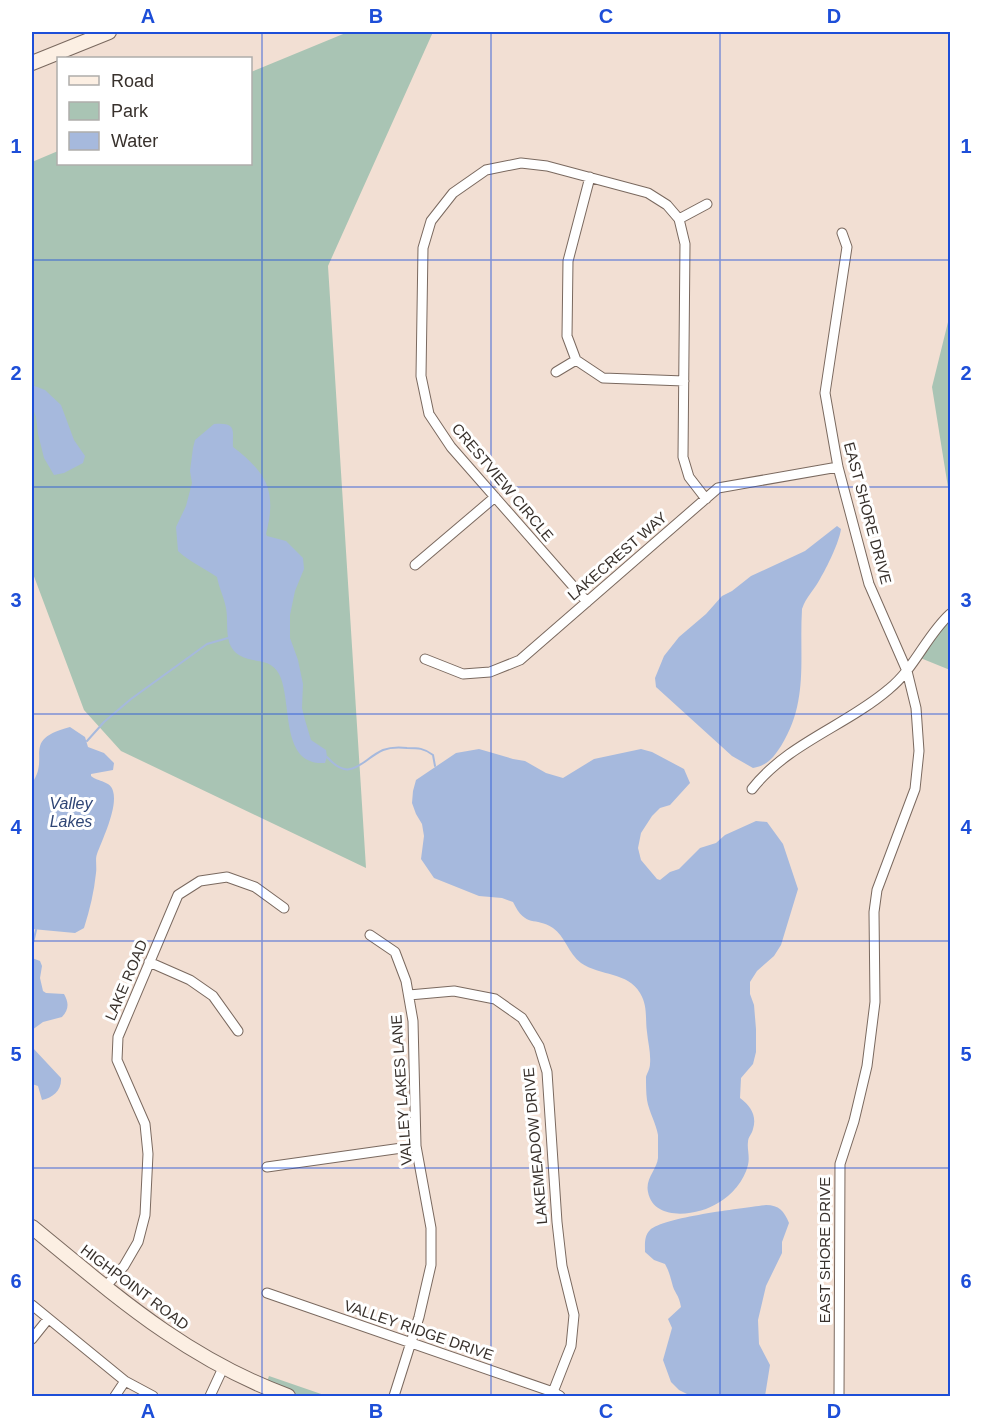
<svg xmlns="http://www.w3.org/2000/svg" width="982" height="1428" font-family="Helvetica,sans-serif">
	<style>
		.green { fill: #a9c4b4 }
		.water { fill: #a6b9dd }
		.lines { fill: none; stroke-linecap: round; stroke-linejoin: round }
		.stream { stroke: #a6b9dd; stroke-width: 2 }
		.street-casing { stroke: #7a695f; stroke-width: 11 }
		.secondary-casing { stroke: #7a695f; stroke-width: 16 }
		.street { stroke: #fff; stroke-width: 9 }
		.secondary { stroke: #fcefe3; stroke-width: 14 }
		.grid { fill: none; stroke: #1d4ed8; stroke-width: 1.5; stroke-opacity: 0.55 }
		.labels { text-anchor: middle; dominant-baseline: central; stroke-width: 6; stroke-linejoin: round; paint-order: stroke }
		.street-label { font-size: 15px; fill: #38312c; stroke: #fff }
		.water-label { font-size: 16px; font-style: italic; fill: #2e4575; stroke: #fff }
		.neatline { fill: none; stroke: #1d4ed8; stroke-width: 2 }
		.grid-label { font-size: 20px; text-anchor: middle; font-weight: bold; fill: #1d4ed8 }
	</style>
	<rect width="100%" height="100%" fill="#f2dfd3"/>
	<path class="green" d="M 348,32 L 433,32 L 328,266 L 366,868 L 121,751 L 84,710 L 32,571 L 32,162 L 58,151 L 58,164 L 250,164 L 251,72 Z
		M 950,314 L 950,500 L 932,387 Z
		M 950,617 L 950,670 L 918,657 Z
		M 269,1376 L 327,1396 L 262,1396 Z"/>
	<path class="water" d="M 32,385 L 45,390 L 61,405 L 74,440 L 85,456 L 83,463 L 64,473 L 54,475 L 44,458 L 38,434 L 36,417 L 32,406 Z
		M 214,424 C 238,422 232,431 233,447 C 267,473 277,491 266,534 L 267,536 L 286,541 L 303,558 L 304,569 L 295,591 L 290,615 L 290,638 L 298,660 L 303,684 L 302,708 L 305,720 L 311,740 L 326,750 L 327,757 L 325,763 C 279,766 293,701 279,674 C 270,657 254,664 239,655 C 223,645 229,624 226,608 C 224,597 219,588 217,577 C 204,568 190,562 178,551 L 176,527 L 186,506 L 192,483 L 190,471 L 193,448 L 195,440 Z
		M 837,526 L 841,529 C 839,543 827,567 820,579 C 814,590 806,597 802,609 C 799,659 809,701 781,746 C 773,758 768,765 753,768 L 732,756 L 656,687 L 655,678 L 664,656 L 679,637 L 706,614 L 722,596 L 732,591 L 751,576 L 805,551 Z
		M 70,727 L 85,737 L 88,747 L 104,753 L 114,763 L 113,770 L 91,774 L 91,776 C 98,782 111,781 113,791 C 118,807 103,838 97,854 C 95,859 97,867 96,873 C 94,892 90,909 84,928 L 75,933 L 32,929 L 32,783 C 51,757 20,740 70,727 Z
		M 479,749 L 513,759 L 525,761 L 546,773 L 563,778 L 594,759 L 641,749 L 652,752 L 684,769 L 690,783 L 670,805 L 660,808 L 652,816 L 641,833 L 638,848 L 641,860 L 657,879 L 660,880 L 670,872 L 679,869 L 700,848 L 716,843 L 725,835 L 756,821 L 767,822 L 783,844 L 798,889 L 781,945 L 774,956 L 757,971 L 750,982 L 750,994 L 754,1005 L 756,1029 L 756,1052 L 753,1064 L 741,1078 L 740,1098 C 751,1106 757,1116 753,1129 C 752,1134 748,1137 748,1142 C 747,1149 750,1157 748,1165 C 744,1181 732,1195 718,1203 C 700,1215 654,1223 648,1192 C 645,1179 657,1169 658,1158 C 658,1155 658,1138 658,1135 C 656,1123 649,1112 647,1100 C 646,1093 646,1084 646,1077 C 647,1073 650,1069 650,1064 C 651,1053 648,1043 647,1032 C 645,1018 648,1006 640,993 C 628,972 600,976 581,963 C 568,953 565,936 553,928 C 535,916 526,929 513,902 L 502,898 L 479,896 L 434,878 L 421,859 L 424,836 L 422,824 L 416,814 L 412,803 L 413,791 L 416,780 L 456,753 Z
		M 32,958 L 40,961 L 42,966 L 40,978 L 43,991 L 46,993 L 64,994 C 69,1003 69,1009 62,1017 L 43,1022 L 32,1030 Z
		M 32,1047 L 61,1078 C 62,1090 53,1098 42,1100 L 38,1086 L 32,1084 Z
		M 766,1205 C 779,1205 784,1211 789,1223 L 782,1242 L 782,1253 L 766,1286 L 758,1320 L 759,1344 L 770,1365 L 765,1396 L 691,1396 L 679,1390 L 671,1382 L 663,1360 L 672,1328 L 668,1319 L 681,1307 C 679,1294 674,1293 672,1283 C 670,1276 669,1271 665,1264 L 654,1260 L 645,1252 C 645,1244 644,1236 650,1230 C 664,1217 744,1208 766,1205 Z"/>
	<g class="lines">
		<path class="stream" d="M 87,741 L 104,722 L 131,699 L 207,644 L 228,638
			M 327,757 C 351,784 361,760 383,750 C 391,747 398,747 407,748 C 418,748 424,748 433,755 L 435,766
			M 32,947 L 36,930"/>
		<defs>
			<path id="street" d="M 590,177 L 568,261 L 567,336 L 576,360 L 603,378 L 684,381
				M 679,219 L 707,204
				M 556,372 L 576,360
				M 415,565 L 495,497
				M 587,602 L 451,447 L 429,414 L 421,376 L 423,248 L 431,221 L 453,193 L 486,170 L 521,163 L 547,166 L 648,193 L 667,205 L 679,219 L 685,244 L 683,457 L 689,477 L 706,499
				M 425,659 L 463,674 L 490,672 L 520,660 L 718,488 L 838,467
				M 752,789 C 788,743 846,726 889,689 C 915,668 926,636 950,614
				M 370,935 L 395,952 L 406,981 L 413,1021 L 416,1146 L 431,1228 L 431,1265 L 419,1317 L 394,1396
				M 149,962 L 190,980 L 213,996 L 238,1031
				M 409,995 L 454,991 L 495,999 L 522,1018 L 539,1046 L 547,1072 L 557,1222 L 562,1266 L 574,1315 L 571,1346 L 553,1392
				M 267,1167 L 416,1146
				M 105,1287 L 124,1266 L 138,1242 L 145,1215 L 148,1154 L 145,1124 L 117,1060 L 118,1037 L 178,895 L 200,881 L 227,877 L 255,887 L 284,908
				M 267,1293 L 553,1392 L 560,1396
				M 32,1305 L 125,1381 L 153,1396
				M 32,1339 L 48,1319
				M 115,1396 L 125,1381
				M 210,1396 L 223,1368
				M 839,1396 L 840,1164 L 854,1121 L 867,1066 L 875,1002 L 874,912 L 877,890 L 915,789 L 919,751 L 916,708 L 907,671 L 869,584 L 838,467 L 825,393 L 847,247 L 842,233"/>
			<path id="secondary" d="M 32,63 L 109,32
				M 32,1227 C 115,1295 185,1358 288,1396"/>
		</defs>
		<use href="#street" class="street-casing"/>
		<use href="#secondary" class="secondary-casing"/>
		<use href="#street" class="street"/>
		<use href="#secondary" class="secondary"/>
	</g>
	<path class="grid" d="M 262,32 L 262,1396M 491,32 L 491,1396M 720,32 L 720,1396M 32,260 L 950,260M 32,487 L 950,487M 32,714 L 950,714M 32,941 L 950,941M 32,1168 L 950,1168"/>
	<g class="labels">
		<g class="street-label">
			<text transform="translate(503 482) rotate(50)">CRESTVIEW CIRCLE</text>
			<text transform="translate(868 513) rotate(75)">EAST SHORE DRIVE</text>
			<text transform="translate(617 556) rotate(-41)">LAKECREST WAY</text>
			<text transform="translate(126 980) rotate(-67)">LAKE ROAD</text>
			<text transform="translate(401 1090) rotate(-94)">VALLEY LAKES LANE</text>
			<text transform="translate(535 1146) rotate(-95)">LAKEMEADOW DRIVE</text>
			<text transform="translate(824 1250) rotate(-90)">EAST SHORE DRIVE</text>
			<text transform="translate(135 1287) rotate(37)">HIGHPOINT ROAD</text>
			<text transform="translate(419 1330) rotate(19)">VALLEY RIDGE DRIVE</text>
		</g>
		<g class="water-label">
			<text x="71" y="803">Valley<tspan x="71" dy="18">Lakes</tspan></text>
		</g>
	</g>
	<rect width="982" height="1428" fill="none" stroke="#ffffff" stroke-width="66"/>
	<rect x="57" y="57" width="195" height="108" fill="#ffffff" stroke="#afadab" stroke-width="1.5"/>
	<rect x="69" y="76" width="30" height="9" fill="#fcefe3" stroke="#afadab" stroke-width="1.5"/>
	<text x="111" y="87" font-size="18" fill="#38312c">Road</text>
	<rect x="69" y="102" width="30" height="18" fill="#a9c4b4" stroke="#afadab" stroke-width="1.5"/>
	<text x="111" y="117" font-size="18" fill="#38312c">Park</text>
	<rect x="69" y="132" width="30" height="18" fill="#a6b9dd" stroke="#afadab" stroke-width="1.5"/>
	<text x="111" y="147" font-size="18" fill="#38312c">Water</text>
	<rect x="33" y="33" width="916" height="1362" class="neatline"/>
	<g class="grid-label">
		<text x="148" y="23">A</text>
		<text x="376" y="23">B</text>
		<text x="606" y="23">C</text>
		<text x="834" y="23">D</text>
		<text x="16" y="153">1</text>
		<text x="966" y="153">1</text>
		<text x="16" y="380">2</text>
		<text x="966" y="380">2</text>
		<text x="16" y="607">3</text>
		<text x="966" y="607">3</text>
		<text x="16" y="834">4</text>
		<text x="966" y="834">4</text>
		<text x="16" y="1061">5</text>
		<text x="966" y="1061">5</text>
		<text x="16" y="1288">6</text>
		<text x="966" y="1288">6</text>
		<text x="148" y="1418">A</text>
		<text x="376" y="1418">B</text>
		<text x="606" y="1418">C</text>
		<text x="834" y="1418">D</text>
	</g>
</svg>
